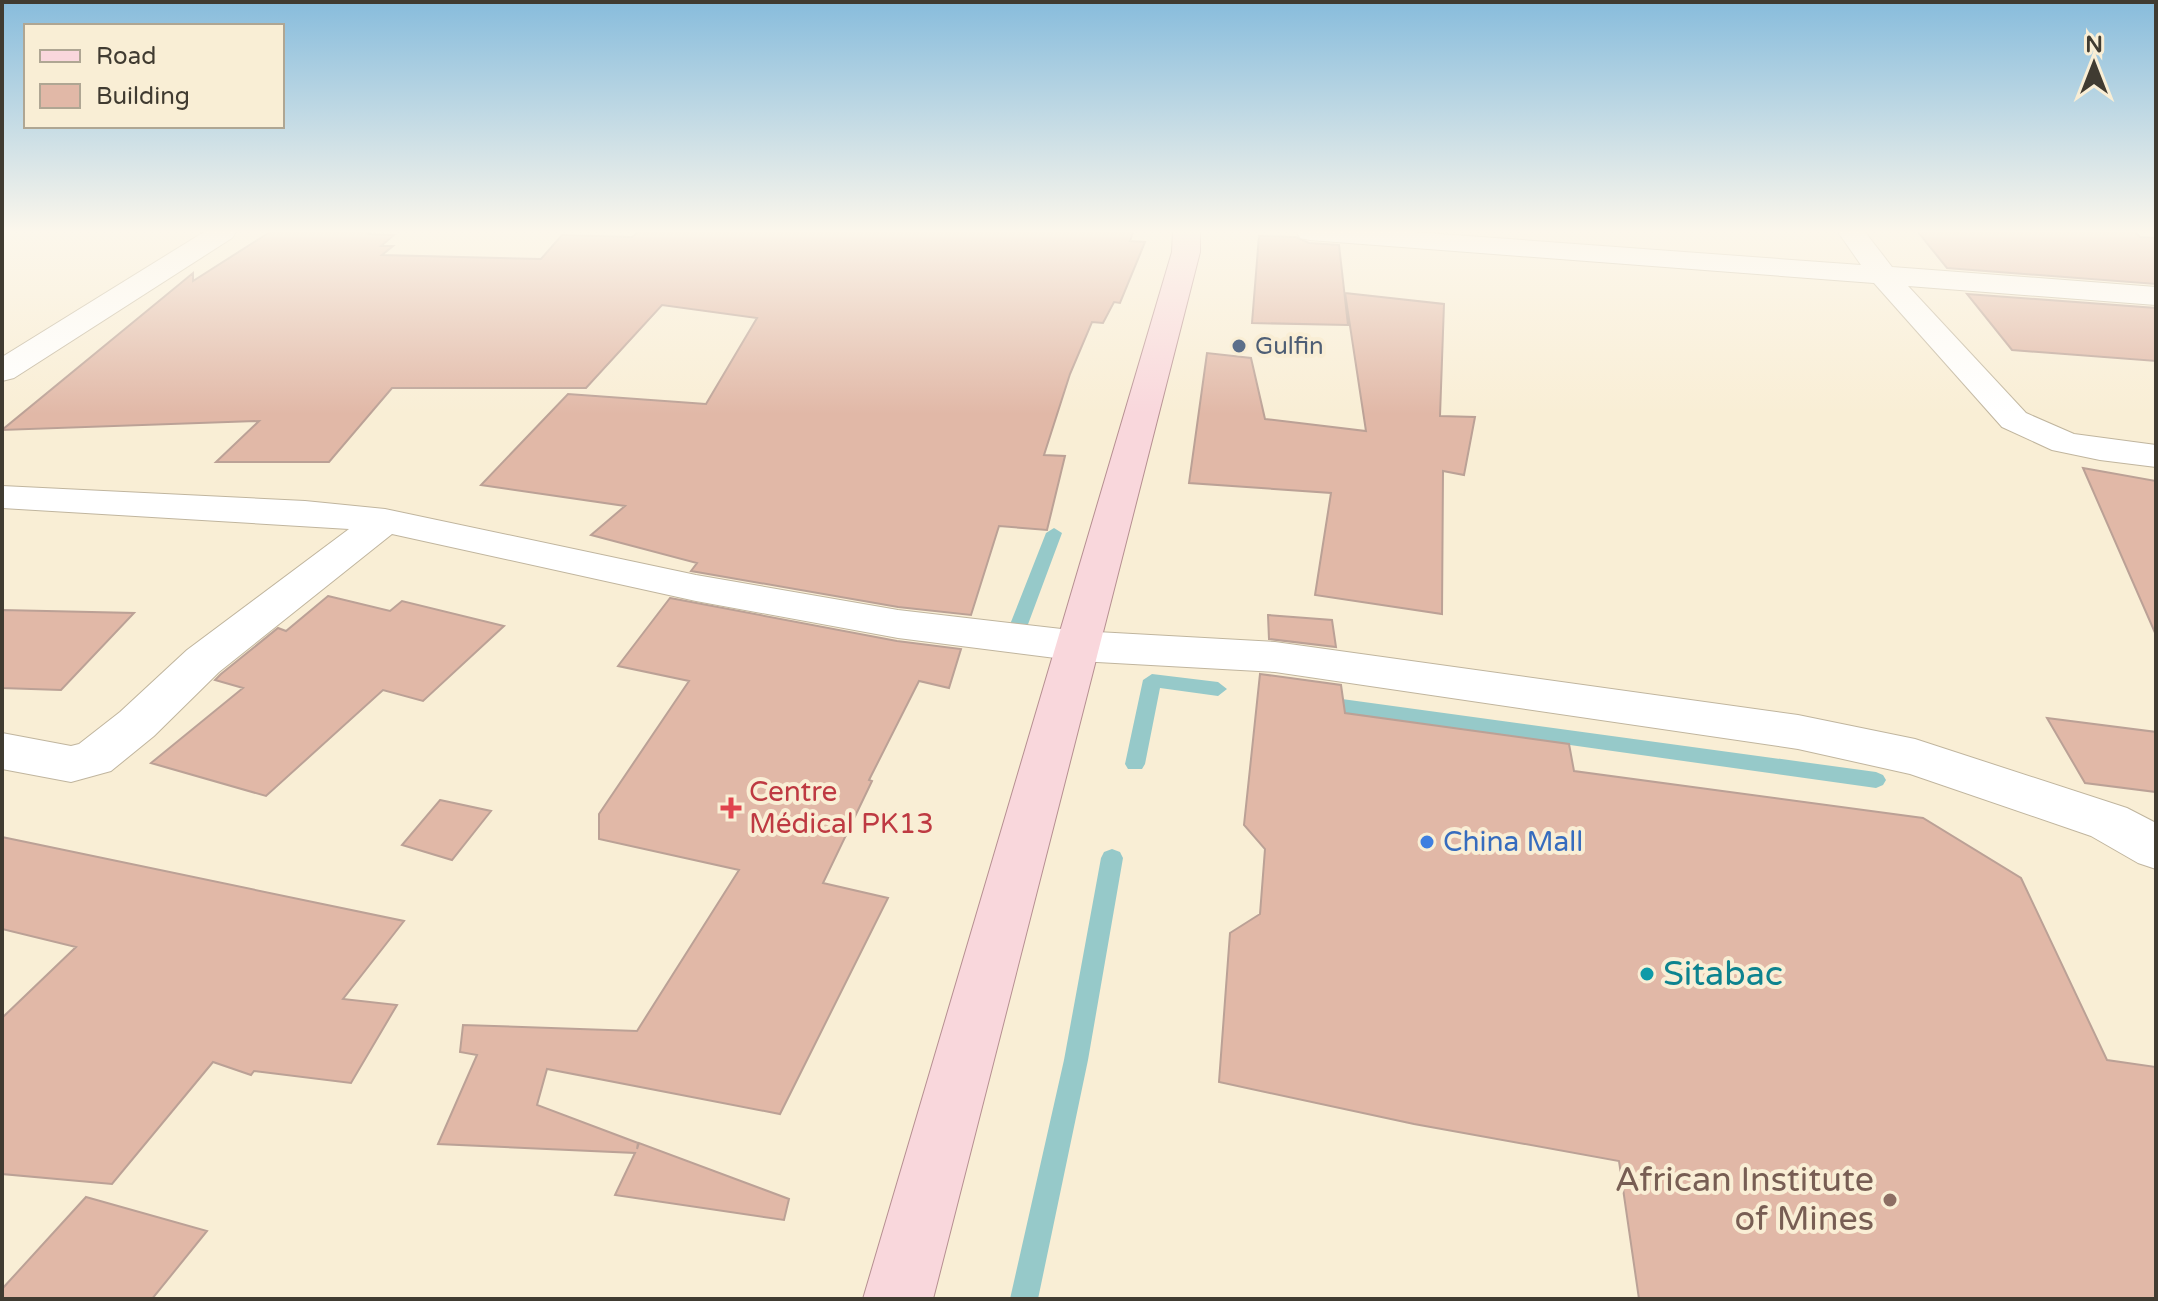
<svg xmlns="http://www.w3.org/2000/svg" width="2158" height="1301" font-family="'Varela Round',sans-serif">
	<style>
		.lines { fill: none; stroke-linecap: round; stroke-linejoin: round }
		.stream { fill: #96c9c9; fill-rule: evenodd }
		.building { fill: #e1b8a7; stroke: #bba196; stroke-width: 2 }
		.minor-casing { stroke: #c0b59e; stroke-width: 2 }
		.tertiary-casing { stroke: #c0b59e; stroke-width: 2 }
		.primary-casing { stroke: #b68f91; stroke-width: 2 }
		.minor { fill: #fff; fill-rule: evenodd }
		.tertiary { fill: #fff; fill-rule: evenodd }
		.primary { fill: #f9d7dc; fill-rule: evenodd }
		.service-dot { fill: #5c6f8a; stroke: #f9eed5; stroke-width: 3 }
		.health-dot { fill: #e0444e; stroke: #f9eed5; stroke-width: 3 }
		.shop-dot { fill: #3f7fe0; stroke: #f9eed5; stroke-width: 3 }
		.culture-dot { fill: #0f9aa8; stroke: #f9eed5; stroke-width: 3 }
		.education-dot { fill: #8d6e63; stroke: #f9eed5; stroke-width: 3 }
		.labels { text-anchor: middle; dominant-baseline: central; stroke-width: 8; stroke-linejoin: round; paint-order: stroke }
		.far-service-label { font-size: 24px; fill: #4e5e75; stroke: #f9eed5; text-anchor: start }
		.health-label { font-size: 28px; fill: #be3a42; stroke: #f9eed5; text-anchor: start }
		.shop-label { font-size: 28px; fill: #366cbe; stroke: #f9eed5; text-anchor: start }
		.near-culture-label { font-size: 34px; fill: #0d838f; stroke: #f9eed5; text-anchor: start }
		.near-education-label { font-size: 34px; fill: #785e54; stroke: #f9eed5; text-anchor: end }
	</style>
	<rect width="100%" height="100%" fill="#f9eed5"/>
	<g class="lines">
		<path class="stream" d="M 1054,528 L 1062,533 L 1027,627 L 1024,631 L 1012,631 L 1009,627 L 1046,533 Z
			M 1152,674 L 1218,682 L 1227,689 L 1218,696 L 1160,688 L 1145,764 L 1142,769 L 1128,769 L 1125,764 L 1143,680 Z
			M 1320,696 L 1876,772 L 1883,775 L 1886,780 L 1883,785 L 1876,788 L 1320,710 L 1313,708 L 1311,703 L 1313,698 Z
			M 1112,849 L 1120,852 L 1123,858 L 1088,1060 L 1038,1299 L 1010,1299 L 1064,1060 L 1101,858 L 1104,852 Z"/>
	</g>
	<path class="building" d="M 270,232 L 372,232 L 368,234 L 394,235 L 381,246 L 393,246 L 382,255 L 541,259 L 562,235 L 632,237 L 638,232 L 1133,232 L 1130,241 L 1145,242 L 1120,303 L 1114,302 L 1103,323 L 1092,322 L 1070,374 L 1044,455 L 1065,456 L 1047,530 L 999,526 L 971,615 L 898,607 L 691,571 L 697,563 L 591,535 L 625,506 L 481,485 L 568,394 L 706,404 L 757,318 L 662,305 L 586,388 L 392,388 L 329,462 L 216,462 L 259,421 L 2,430 L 193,273 L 193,281 Z
		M 1918,232 L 2135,232 L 2140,237 L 2156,238 L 2156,284 L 1947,268 Z
		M 1259,236 L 1296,237 L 1309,243 L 1339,245 L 1348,325 L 1252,323 Z
		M 1345,293 L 1444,304 L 1440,416 L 1475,417 L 1464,475 L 1443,471 L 1442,614 L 1315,595 L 1331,493 L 1189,483 L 1207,353 L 1251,358 L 1265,419 L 1366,431 Z
		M 1967,294 L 2156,308 L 2156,361 L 2012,350 Z
		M 2083,468 L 2156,481 L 2156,635 Z
		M 328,596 L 390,611 L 402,601 L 504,626 L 423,701 L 383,690 L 266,796 L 151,763 L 243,688 L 215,680 L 221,674 L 278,628 L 286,631 Z
		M 670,598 L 897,641 L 961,649 L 949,688 L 919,681 L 869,780 L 872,781 L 823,883 L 888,898 L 780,1114 L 547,1069 L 537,1105 L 638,1143 L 637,1149 L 639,1143 L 789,1199 L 784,1220 L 615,1195 L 635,1153 L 438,1144 L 477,1055 L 460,1052 L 463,1025 L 637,1031 L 739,870 L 599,839 L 599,814 L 689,681 L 618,666 Z
		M 2,610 L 134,613 L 61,690 L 2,688 Z
		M 1268,615 L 1332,620 L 1336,647 L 1269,639 Z
		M 1260,674 L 1341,685 L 1345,713 L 1569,744 L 1574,771 L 1923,818 L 2021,878 L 2107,1060 L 2156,1067 L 2156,1299 L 1639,1299 L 1619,1161 L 1414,1124 L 1219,1082 L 1230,933 L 1260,914 L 1265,849 L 1244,825 Z
		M 2047,718 L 2156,732 L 2156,792 L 2085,783 Z
		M 440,800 L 491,811 L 452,860 L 402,845 Z
		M 2,837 L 404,921 L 343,999 L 397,1005 L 351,1083 L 254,1071 L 251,1075 L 213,1062 L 112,1184 L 2,1174 L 2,1018 L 76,947 L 2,929 Z
		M 86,1197 L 207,1231 L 152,1299 L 2,1299 L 2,1289 Z"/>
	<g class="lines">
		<defs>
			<path id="minor" d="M 204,232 L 236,232 L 232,238 L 14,378 L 2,381 L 2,357 Z
				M 1297,232 L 1413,232 L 1861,265 L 1838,232 L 1865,232 L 1892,267 L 2156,287 L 2156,305 L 1908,286 L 2026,413 L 2074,434 L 2156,445 L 2156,467 L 2100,460 L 2052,450 L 2002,427 L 1874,283 L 1310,240 L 1300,238 Z
				M 2,486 L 305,501 L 385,509 L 696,575 L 898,610 L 1079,631 L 1094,635 L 1101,646 L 1094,657 L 1079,661 L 898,638 L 696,601 L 392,534 L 219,672 L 154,736 L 111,771 L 71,782 L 2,769 L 2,733 L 71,746 L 79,744 L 120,712 L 187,650 L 349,529 L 2,508 Z"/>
			<path id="tertiary" d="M 1079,631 L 1275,642 L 1798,715 L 1915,739 L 2127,808 L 2156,823 L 2156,869 L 2138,863 L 2091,836 L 1910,774 L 1798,749 L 1275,672 L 1079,661 L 1064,657 L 1057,646 L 1064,635 Z"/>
			<path id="primary" d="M 1173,232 L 1200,232 L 1200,252 L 933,1299 L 863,1299 L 1172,252 Z"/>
		</defs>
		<use href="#minor" class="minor-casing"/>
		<use href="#tertiary" class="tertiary-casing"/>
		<use href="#primary" class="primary-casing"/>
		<use href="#minor" class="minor"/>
		<use href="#tertiary" class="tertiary"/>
		<use href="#primary" class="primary"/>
	</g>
	<linearGradient id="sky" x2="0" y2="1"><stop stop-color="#87bcdc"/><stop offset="0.56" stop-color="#fcf7ec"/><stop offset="1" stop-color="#fcf7ec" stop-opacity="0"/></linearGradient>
	<rect width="2158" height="414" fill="url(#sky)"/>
	<circle class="service-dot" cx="1239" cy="346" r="8"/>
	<path class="health-dot" d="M727 796h8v8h8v8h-8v8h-8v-8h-8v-8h8z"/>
	<circle class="shop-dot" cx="1427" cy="842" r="8"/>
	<circle class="culture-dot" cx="1647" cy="974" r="8"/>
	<circle class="education-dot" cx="1890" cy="1200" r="8"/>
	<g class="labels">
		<g class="far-service-label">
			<text x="1255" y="346">Gulfin</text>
		</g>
		<g class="health-label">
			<text x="749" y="792">Centre<tspan x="749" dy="32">Médical PK13</tspan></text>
		</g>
		<g class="shop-label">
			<text x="1443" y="842">China Mall</text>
		</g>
		<g class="near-culture-label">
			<text x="1663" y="974">Sitabac</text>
		</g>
		<g class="near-education-label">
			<text x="1874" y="1180">African Institute<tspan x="1874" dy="39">of Mines</tspan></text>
		</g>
	</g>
	<rect width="2158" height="1301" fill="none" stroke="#403b31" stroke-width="8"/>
	<rect x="24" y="24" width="260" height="104" fill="#f9eed5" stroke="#afa693" stroke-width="2"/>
	<rect x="40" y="50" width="40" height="12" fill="#f9d7dc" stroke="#afa693" stroke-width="2"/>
	<text x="96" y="64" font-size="24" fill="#403b31">Road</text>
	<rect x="40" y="84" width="40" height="24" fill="#e1b8a7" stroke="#afa693" stroke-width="2"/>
	<text x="96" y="104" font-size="24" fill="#403b31">Building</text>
	<g transform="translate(2094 64)" stroke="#f9eed5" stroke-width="6" paint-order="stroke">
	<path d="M0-6L14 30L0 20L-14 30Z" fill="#403b31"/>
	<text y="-12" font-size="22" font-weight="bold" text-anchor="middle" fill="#403b31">N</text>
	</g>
</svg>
